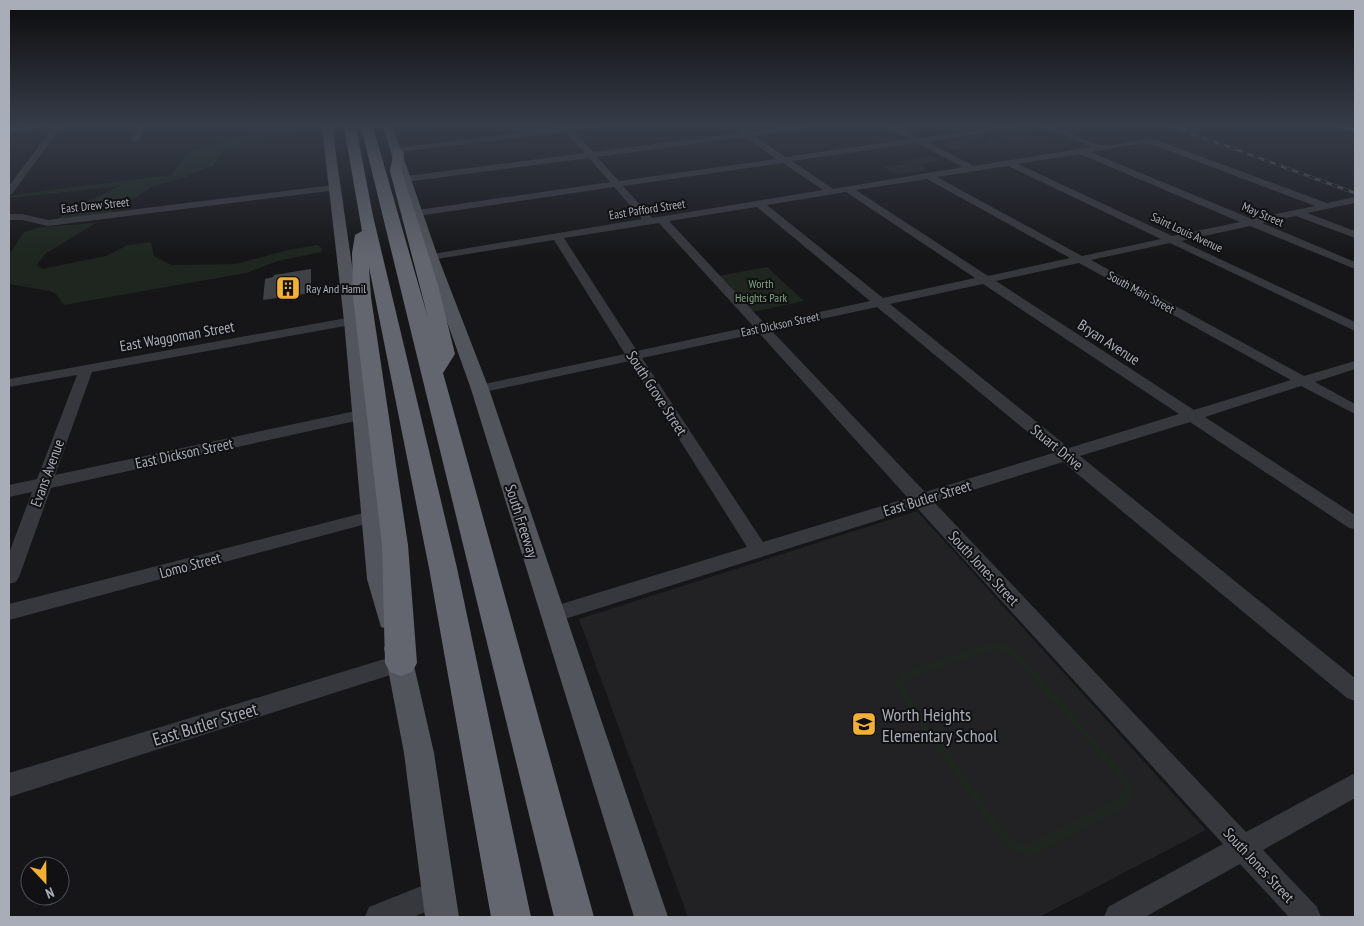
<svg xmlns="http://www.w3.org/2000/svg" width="1364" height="926" font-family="'PT Sans Narrow',sans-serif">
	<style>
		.built { fill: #222225 }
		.green { fill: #1e261f; fill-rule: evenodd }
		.building { fill: #404145 }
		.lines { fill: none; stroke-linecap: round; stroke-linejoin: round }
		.minor { fill: #37383d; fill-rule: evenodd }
		.major { fill: #53555c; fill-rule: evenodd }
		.highway { fill: #63666e; fill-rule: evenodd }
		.rail-casing { stroke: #4a4c52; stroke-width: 3 }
		.rail { stroke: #111113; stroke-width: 2; stroke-dasharray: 6; stroke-linecap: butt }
		.labels { text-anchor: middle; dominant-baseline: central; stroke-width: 4; stroke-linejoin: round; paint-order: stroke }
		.far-street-label { font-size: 12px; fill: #a8adb8; stroke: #111113 }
		.far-park-label { font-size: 12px; fill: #7fa381; stroke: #111113 }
		.far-poi-label { font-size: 12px; fill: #a8adb8; stroke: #111113; text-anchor: start }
		.street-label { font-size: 15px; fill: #a8adb8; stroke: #111113 }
		.near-poi-label { font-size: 18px; fill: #a8adb8; stroke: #111113; text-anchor: start }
		.near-street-label { font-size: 18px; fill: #a8adb8; stroke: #111113 }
	</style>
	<rect width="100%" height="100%" fill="#161618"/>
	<path class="built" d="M 1022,130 L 1044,139 L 1011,144 L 989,134 Z
		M 979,135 L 983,139 L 991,138 L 1003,143 L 982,146 L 977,144 L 989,142 L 987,140 L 973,143 L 980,146 L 954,150 L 943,145 L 950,140 Z
		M 931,156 L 940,161 L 920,164 L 926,168 L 923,171 L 896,174 L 882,166 L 905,164 L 899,162 Z
		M 917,511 L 1206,830 L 1039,917 L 688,917 L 579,619 Z"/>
	<path class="green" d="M 294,127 L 316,129 L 265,137 L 226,147 L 213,166 L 189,174 L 187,177 L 154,186 L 108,214 L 56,220 L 74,208 L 120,186 L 9,198 L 10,196 L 20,194 L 171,175 L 189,152 L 255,132 Z
		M 96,223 L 45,254 L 37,265 L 42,269 L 106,256 L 128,245 L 151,242 L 154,256 L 171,265 L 236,264 L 288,250 L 317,245 L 322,248 L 321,252 L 278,261 L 246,273 L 64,305 L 55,293 L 49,291 L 9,284 L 9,255 L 23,233 L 41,227 Z
		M 767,267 L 804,301 L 752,312 L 718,276 Z
		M 988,643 L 1002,643 L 1018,651 L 1123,771 L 1133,785 L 1133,800 L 1124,809 L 1033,856 L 1015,852 L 1000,840 L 900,696 L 896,684 L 899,675 L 906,670 ZM 1000,649 L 1015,659 L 1116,774 L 1123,787 L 1122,794 L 1116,799 L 1029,844 L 1017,842 L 1005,832 L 905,689 L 905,684 L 910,678 L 993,650 Z"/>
	<path class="building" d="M 311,269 L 311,293 L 263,300 L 265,279 L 273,277 L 274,275 Z"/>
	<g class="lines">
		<path class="minor" d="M 42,127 L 38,129 L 9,132 L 9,128 Z
			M 53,127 L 61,127 L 12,194 L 9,195 L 9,186 Z
			M 137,127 L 145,127 L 139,140 L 135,142 L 131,140 Z
			M 562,127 L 596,127 L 574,131 L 593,152 L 740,133 L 743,130 L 748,132 L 787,127 L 808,127 L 754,136 L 786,157 L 910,139 L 888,127 L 898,127 L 919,138 L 997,127 L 1016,127 L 1012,129 L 927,142 L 974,166 L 1091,147 L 1046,127 C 1066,126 1082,142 1101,145 C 1118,148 1136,136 1159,141 L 1327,203 L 1355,197 L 1355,203 L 1307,213 L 1355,231 L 1355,238 L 1296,216 L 1262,223 L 1355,262 L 1355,269 L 1250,226 L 1181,241 L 1355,322 L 1355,331 L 1170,243 L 1091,260 L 1304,376 L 1355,361 L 1355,369 L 1315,382 L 1355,404 L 1355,414 L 1301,386 L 1205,417 L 1355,515 L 1355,529 L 1349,528 L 1190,422 L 1080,456 L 1355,678 L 1355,701 L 1347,698 L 1063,462 L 934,502 L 1246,832 L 1355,773 L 1355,798 L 1263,850 L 1317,907 L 1321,917 L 1289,917 L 1240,864 L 1145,917 L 1104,917 L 1108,907 L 1223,844 L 917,508 L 552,623 L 545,621 L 542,615 L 545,609 L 747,547 L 630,361 L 480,393 L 473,389 L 480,385 L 625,354 L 554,240 L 431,260 L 427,259 L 427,255 L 642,219 L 614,187 L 418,216 L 413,213 L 418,210 L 610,182 L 589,158 L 406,182 L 401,179 L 406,176 L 585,153 L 566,132 L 397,152 L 393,150 L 397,148 ZM 745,137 L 776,159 L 619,181 L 597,157 ZM 917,143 L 963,167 L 833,189 L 792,161 ZM 1142,143 L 1154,145 L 1315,206 L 1252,219 L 1090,152 ZM 1080,154 L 1240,222 L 1172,236 L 1018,164 ZM 783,163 L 823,190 L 652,218 L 623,186 ZM 1008,166 L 1161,239 L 1082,256 L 937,177 ZM 927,179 L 1070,258 L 988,276 L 856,190 ZM 846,192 L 975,278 L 883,298 L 767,205 ZM 757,207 L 870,301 L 765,324 L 669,221 ZM 659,223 L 753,326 L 637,351 L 564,238 ZM 1079,263 L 1291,380 L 1194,410 L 996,281 ZM 983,284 L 1179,414 L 1069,448 L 890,304 ZM 877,307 L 1053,453 L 925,492 L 771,330 ZM 759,333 L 908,498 L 763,542 L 642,358 Z
			M 334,185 L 337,186 L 337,190 L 48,226 L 22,220 L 9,220 L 9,214 L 22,214 L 48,220 Z
			M 352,317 L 356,318 L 358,321 L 356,324 L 92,372 L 55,475 L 360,410 L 368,415 L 360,420 L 51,488 L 19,577 L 16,582 L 9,584 L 9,553 L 32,492 L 9,497 L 9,485 L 37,479 L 77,375 L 9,387 L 9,379 Z
			M 371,511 L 377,513 L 380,517 L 377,521 L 9,620 L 9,604 Z
			M 401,654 L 409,657 L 412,663 L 409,669 L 9,797 L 9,773 Z
			M 439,879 L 449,883 L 453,893 L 449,903 L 413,917 L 365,917 L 369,907 Z"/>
		<path class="major" d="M 322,127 L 332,127 L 360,321 L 391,579 L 402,620 L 399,627 L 390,630 L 381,627 L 367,579 L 344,321 Z
			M 383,127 L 393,127 L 438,257 L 489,389 L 668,917 L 634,917 L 471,389 L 424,257 Z
			M 1343,127 L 1355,127 L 1355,132 L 1345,129 Z
			M 397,637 L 406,640 L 410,648 L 434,753 L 459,917 L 425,917 L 404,753 L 384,648 L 388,640 Z"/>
		<path class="highway" d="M 344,127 L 356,127 L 373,216 L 457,568 L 531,917 L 491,917 L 429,568 L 369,267 L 371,297 L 408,545 L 417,663 L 412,672 L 401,676 L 390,672 L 385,663 L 382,545 L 353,297 L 352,253 L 355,235 L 362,231 Z
			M 361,127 L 373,127 L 428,318 L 390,171 L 394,149 L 398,148 L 404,152 L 402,171 L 405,181 L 438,285 L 455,354 L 443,373 L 594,917 L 554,917 Z"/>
		<defs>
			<path id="rail" d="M 1174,127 L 1355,193"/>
		</defs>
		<use href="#rail" class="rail-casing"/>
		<use href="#rail" class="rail"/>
	</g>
	<linearGradient id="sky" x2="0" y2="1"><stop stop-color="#0c0c0d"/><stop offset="0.49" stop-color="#363c48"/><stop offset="1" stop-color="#363c48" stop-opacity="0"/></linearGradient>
	<rect width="1364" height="257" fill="url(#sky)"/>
	<defs>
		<symbol id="building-square" viewBox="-11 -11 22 22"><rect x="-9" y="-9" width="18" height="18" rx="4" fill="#f2b134" stroke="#111113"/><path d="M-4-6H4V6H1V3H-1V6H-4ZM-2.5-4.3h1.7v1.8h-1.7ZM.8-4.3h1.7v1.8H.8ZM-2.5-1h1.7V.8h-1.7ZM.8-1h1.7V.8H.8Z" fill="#111"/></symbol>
		<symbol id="school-square" viewBox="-11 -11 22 22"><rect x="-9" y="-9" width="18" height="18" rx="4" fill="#f2b134" stroke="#111113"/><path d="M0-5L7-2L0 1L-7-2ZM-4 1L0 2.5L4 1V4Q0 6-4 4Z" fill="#111"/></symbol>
	</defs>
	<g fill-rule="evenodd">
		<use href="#building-square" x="274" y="274" width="28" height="28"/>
		<use href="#school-square" x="850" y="710" width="28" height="28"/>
	</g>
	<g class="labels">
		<g class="far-street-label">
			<text transform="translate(95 205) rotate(-6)">East Drew Street</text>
			<text transform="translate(647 209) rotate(-9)">East Pafford Street</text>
			<text transform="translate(1263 214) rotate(23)">May Street</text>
			<text transform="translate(1187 232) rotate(25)">Saint Louis Avenue</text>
			<text transform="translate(1141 292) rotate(29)">South Main Street</text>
			<text transform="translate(780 324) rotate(-12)">East Dickson Street</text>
		</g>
		<g class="far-park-label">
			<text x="761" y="283">Worth<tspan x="761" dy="14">Heights Park</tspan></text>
		</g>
		<g class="far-poi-label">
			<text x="306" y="288">Ray And Hamil</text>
		</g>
		<g class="street-label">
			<text transform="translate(177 336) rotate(-10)">East Waggoman Street</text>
			<text transform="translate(1109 342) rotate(33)">Bryan Avenue</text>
			<text transform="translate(657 393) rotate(57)">South Grove Street</text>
			<text transform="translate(1057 447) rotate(39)">Stuart Drive</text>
			<text transform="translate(184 453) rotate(-12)">East Dickson Street</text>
			<text transform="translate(47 473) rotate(-70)">Evans Avenue</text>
			<text transform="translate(927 498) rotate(-17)">East Butler Street</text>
			<text transform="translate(522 521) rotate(72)">South Freeway</text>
			<text transform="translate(190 565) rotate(-15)">Lomo Street</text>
			<text transform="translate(984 568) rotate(47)">South Jones Street</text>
			<text transform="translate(1259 865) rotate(47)">South Jones Street</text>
		</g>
		<g class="near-poi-label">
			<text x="882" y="714">Worth Heights<tspan x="882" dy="21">Elementary School</tspan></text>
		</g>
		<g class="near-street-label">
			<text transform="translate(205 724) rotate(-17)">East Butler Street</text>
		</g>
	</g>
	<rect width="1364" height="926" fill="none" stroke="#a8adb8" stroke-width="20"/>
	<g transform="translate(45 881) rotate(158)"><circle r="24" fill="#111113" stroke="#4d4f55"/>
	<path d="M0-4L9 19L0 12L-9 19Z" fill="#f2b134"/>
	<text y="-8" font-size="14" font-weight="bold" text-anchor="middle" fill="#a8adb8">N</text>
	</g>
</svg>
